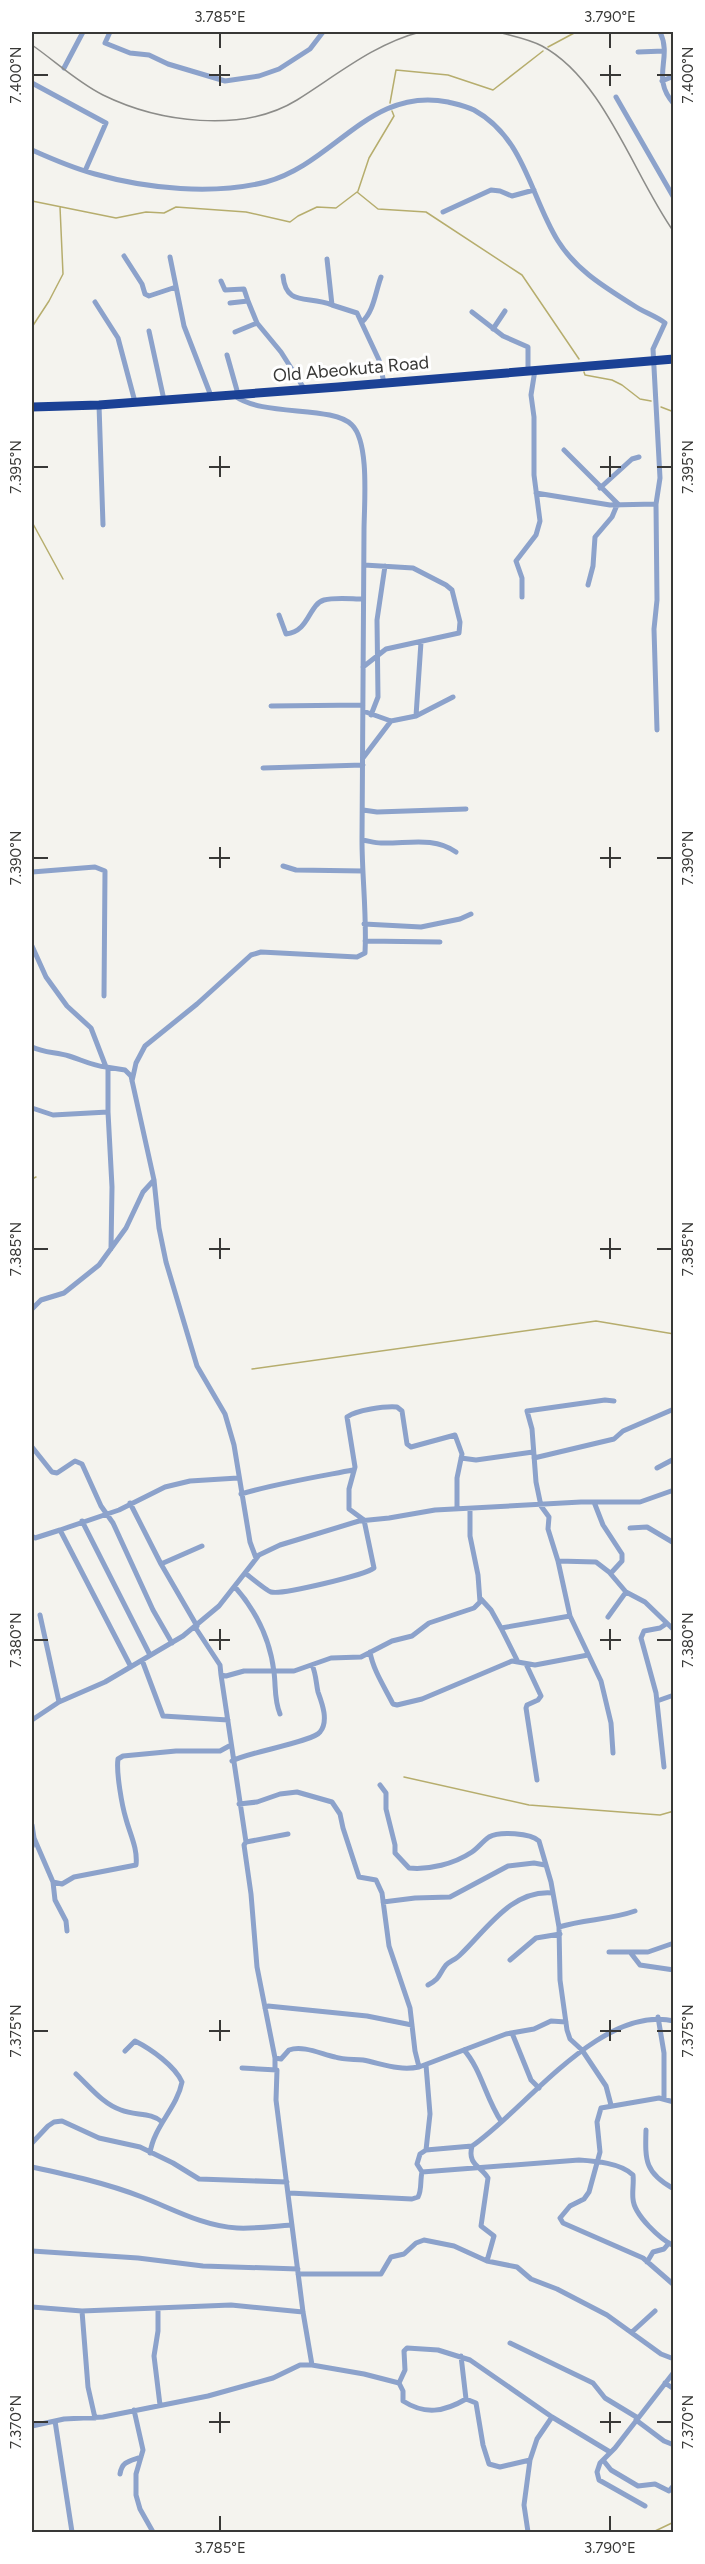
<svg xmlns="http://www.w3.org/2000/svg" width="705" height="2564" font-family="Figtree,sans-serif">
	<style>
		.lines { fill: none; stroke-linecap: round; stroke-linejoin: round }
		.stream { stroke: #b6ad6d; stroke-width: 1.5 }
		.street { stroke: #8ca2cb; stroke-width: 5 }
		.highway { stroke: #1b4195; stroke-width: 9 }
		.rail { stroke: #8c8c89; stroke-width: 1.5 }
		.ticks { fill: none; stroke: #383836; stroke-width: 2 }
		.labels { text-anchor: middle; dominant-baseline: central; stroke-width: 6; stroke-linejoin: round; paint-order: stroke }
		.street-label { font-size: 18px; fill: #383836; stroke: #fff }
		.neatline { fill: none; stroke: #383836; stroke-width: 2 }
		.ticks-label { font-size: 15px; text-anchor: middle; fill: #383836 }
	</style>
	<rect width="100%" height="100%" fill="#f4f3ee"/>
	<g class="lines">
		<path class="stream" d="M 548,47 L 576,32
			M 390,103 L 396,70 L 448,75 L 493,90 L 543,51
			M 358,191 L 369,158 L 394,116 L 392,111
			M 32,201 L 116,218 L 146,212 L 164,213 L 176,207 L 246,212 L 290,222 L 298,216 L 317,207 L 336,208 L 357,192 L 378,209 L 426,212 L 522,275 L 579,359
			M 32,327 L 49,301 L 63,274 L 60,207
			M 584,372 L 585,375 L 612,380 L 622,385 L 640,399 L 651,401
			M 661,407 L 674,412
			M 32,522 L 63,579
			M 32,1179 L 36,1177
			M 252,1369 L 596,1321 L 674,1334
			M 404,1777 L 529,1805 L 660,1815 L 674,1811
			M 653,2532 L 674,2522"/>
		<path class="street" d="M 110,32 L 105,43 L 130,53 L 149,55 L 168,64 L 225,81 L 259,76 L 279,69 L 310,49 L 323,32
			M 660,32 C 673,59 650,77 674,104
			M 638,52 L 664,51
			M 64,68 L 83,32
			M 662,81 L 674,76
			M 32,83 L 106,123 L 85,171
			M 616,97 L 674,198
			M 32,150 C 52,159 73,168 95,174 C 148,189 213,195 266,182 C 334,164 370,86 448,102 C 456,104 466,106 474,110 C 525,138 530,196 558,241 C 577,271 605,287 633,305 C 643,312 656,316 665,323 L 653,349 L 660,478 L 656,504 L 657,600 L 654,629 L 657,730
			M 443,212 L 491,190 L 500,191 L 512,196 L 534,190
			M 124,256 L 142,284 L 145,294 L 149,296 L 176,287
			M 170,257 L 184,326 L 211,396
			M 327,259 L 332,305 L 357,313 L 379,360 L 384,383
			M 283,276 C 286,307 308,295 332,305
			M 221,281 L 225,290 L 244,289 L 248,301
			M 95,302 L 118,338 L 135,402
			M 230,303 L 248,301 L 257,323 L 281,352 L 305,390
			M 472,312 L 503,336 L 528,347 L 528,371
			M 362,322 C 374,311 375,293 381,277
			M 493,329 L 505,311
			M 149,331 L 164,400
			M 235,332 L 257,323
			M 227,355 L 238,394
			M 99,405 L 103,525
			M 564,450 L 619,505
			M 600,488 L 632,459 L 639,457
			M 536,493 L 610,505 L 656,504
			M 588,585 L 593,566 L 595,537 L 612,517 L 617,505
			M 522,597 L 522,578 L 516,561 L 536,535 L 540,521 L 534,475 L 534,417 L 531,395 L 535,370
			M 279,615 L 286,634 C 310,631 308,605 324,600 C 335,597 352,599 363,599
			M 363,667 L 386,649 L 459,633 L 460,622 L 452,590 L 446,585 L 413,568 L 364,565
			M 271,706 L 363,705
			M 363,711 L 391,721 L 416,716 L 453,697
			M 371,715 L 378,697 L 377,620 L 385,566
			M 416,716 L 421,642
			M 363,758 L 391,721
			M 263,768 L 363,765
			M 363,810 L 377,812 L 466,809
			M 362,840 C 369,841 375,843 381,843 C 407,844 433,836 456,852
			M 283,866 L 296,870 L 363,871
			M 32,872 L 95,867 L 105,871 L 104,996
			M 364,924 L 421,927 L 460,919 L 471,914
			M 365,941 L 440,942
			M 32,946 L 46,977 L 67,1006 L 91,1028 L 106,1067 L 125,1070 L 131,1076 L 154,1180 L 159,1228 L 166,1262 L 197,1366 L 225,1414 L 234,1445 L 250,1542 L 256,1558
			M 32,1047 C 44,1053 56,1052 69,1056 C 82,1060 93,1066 106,1067
			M 132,1081 L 136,1063 L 145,1046 L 197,1004 L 251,955 L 261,952 L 357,957 L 365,953 C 367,916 362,877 362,840 C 363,737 363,634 364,531 C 364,506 370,443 352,425 C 333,405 263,417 235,396
			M 32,1108 L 53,1115 L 108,1112 L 108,1068
			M 108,1112 L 112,1187 L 111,1249
			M 32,1309 L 41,1300 L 64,1293 L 99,1265 L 126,1228 L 143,1192 L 154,1180
			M 32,1447 L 52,1472 L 57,1473 L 75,1461 L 82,1464 L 101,1506 L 113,1523 L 153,1610 L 172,1643
			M 461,1458 L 476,1460 L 533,1452
			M 534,1458 L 614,1439 L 623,1431 L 674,1409
			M 657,1468 L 674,1459
			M 241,1494 C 278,1483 316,1477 353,1470
			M 594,1502 L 603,1525 L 622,1554 L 622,1561 L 611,1573
			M 130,1503 L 161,1564 L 197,1626
			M 82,1521 L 150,1655
			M 630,1528 L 647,1527 L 674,1543
			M 32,1536 L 35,1538 L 60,1530
			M 558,1561 L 596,1562 L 609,1572 L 626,1592 L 645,1602 L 674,1630
			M 161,1564 L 202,1546
			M 245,1573 C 249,1576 267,1591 271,1592 C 282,1595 365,1575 374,1568 L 364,1520 L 349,1509 L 349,1489 L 355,1467 L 347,1417 C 356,1410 385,1406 397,1407 L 402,1411 L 407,1444 L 411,1447 L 455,1435 L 462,1454 L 457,1478 L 457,1509
			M 235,1587 C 257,1612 270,1639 274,1672 C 276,1688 274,1699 280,1714
			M 480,1598 L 491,1610 L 501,1628
			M 40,1615 L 59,1702
			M 608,1617 L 626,1592
			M 195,1627 L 220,1665 L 221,1675 L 226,1676 L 244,1671 L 294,1671 L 331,1658 L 361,1657 L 392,1641 L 412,1636 L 429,1623 L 474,1608 L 480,1602 L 478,1575 L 470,1536 L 470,1509
			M 370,1652 C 373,1670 385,1688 393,1704 L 397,1705 L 422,1699 L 512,1661 L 535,1665 L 588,1655
			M 142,1660 L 163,1716 L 228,1720
			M 517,1660 L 501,1628 L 570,1616
			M 526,1664 L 541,1696 L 538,1700 L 527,1705 L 526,1708 L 537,1780
			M 131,1667 L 60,1530 L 119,1510 L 165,1487 L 190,1481 L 238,1478
			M 221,1675 L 246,1842 L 288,1834
			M 657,1701 L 674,1695
			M 32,1720 L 59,1702 L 105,1682 L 183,1636 L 219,1606 L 259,1555 L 280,1545 L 359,1521 L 389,1518 L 435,1510 L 581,1502 L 640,1502 L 674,1490
			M 613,1753 L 611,1723 L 601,1681 L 570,1616 L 558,1561 L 548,1529 L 549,1517 L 541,1506 L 536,1482 L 532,1429 L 527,1411 L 605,1400 L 614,1401
			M 232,1761 C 248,1752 313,1742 320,1732 C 329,1721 322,1703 318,1692 C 316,1683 316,1673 312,1665
			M 664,1767 L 656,1693 L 641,1638 L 644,1631 L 660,1628 L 666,1624
			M 380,1785 L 386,1793 L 386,1809 L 395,1845 L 395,1853 L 409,1868 C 429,1870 454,1864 472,1852 C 478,1848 483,1841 489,1837 C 499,1831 531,1833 539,1841 L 551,1882 L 559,1927 L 560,1980 L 567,2030 L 570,2039 L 582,2050 L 606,2086 L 611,2105
			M 239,1804 L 257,1802 L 280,1794 L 297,1792 L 332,1802 L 340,1814 L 343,1828 L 359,1877 L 376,1880 L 382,1893 L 389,1946 L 410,2008 L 415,2051 L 419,2067 L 506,2034 L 534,2029 L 551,2021 L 566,2022
			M 32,1825 L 34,1838 L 32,1847
			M 34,1838 L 53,1882 L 55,1900 L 66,1921 L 67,1931
			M 246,1842 L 244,1845 L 251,1894 L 257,1967 L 275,2058 L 275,2068
			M 53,1882 L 62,1884 L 74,1877 L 136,1865 C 138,1849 130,1834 126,1819 C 122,1806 116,1772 118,1759 L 123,1756 L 176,1751 L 220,1751 L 231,1745
			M 383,1902 L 415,1898 L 450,1897 L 508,1866 L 534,1863 L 545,1865
			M 559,1927 C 584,1919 610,1920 635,1911
			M 609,1952 L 630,1952 L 640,1965 L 674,1970
			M 630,1952 L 648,1952 L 674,1943
			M 510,1960 L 536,1938 L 560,1934
			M 428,1985 C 441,1978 438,1975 446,1965 C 450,1961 457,1959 461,1954 C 487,1929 512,1889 553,1893
			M 265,2008 L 268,2006 L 367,2016 L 412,2025
			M 658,2017 L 664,2053 L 664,2098
			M 512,2033 L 531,2080 L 539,2088
			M 464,2050 C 481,2069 486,2099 501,2121
			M 125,2051 L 135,2041 C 151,2049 175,2066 182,2082 C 177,2108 154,2126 150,2153
			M 275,2058 L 281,2059 L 289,2050 C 303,2045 321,2054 335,2057 C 344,2060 354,2059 363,2060 C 383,2064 399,2071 419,2067
			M 426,2065 L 430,2114 L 426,2150 L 472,2146
			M 242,2068 L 277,2070 L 276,2100 L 303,2312 L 312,2365
			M 76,2074 C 90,2087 103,2104 121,2110 C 135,2116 151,2112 162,2122
			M 674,2102 L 659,2098 L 601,2108 L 597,2122 L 600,2152 L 589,2192 L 584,2199 L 570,2206 L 560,2218 L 563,2223 L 643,2258 L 674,2285
			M 646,2130 C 645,2161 645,2173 674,2189
			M 32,2143 L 48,2126 L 54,2122 L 62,2121 L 99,2138 L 140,2147 L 173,2163 L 199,2179 L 287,2182
			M 426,2150 L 420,2154 L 417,2164 L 422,2172 L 579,2160 C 595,2161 621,2163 633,2175 C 634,2183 632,2191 633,2199 C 634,2215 660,2239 674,2246
			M 32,2167 C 69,2175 106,2183 142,2197 C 173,2209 203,2226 237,2228 C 255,2229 274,2226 292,2225
			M 289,2193 L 412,2199 L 418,2197 C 422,2190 420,2180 422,2172
			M 32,2251 L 138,2258 L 203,2266 L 298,2269
			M 487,2261 L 494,2236 L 481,2226 L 488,2178 C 481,2166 467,2165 472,2146 C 527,2108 600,2005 674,2021
			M 647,2262 L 653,2252 L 664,2249 L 669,2243
			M 298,2274 L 381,2274 L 391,2257 L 404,2254 L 416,2243 L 424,2240 L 454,2246 L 487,2261 L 517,2267 L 531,2279 L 557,2289 L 607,2315 L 661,2354 L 674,2359
			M 32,2307 L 82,2311 L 231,2305 L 303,2312
			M 158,2308 L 158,2331 L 154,2356 L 160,2405
			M 82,2311 L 88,2387 L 95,2418
			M 632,2332 L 655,2311
			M 510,2343 L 593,2383 L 605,2398 L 638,2418
			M 399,2383 L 403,2391 L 403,2401 C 425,2415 444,2412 466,2399 L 461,2356
			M 665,2383 L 674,2389
			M 466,2399 L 476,2403 L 483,2445 L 489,2464 L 500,2467 L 530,2460
			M 134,2410 L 143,2450 L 136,2474 L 136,2495 L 140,2509 L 153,2532
			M 636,2420 L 664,2441 L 674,2445
			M 55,2421 L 72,2532
			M 32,2426 L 64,2419 L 103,2417 L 208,2396 L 273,2378 L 300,2365 L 312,2365 L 364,2374 L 399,2383 L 405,2370 L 404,2351 L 407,2348 L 438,2350 L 470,2360 L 552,2417 L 610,2452
			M 603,2460 L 611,2470 L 638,2486 L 655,2484 L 669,2491 L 674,2485
			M 120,2474 C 122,2461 130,2461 141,2457
			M 645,2506 L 599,2480 L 597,2472 L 600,2463 L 615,2448 L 674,2372
			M 528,2532 L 524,2505 L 530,2460 L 537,2439 L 552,2417"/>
		<path class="highway" d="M 32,407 L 99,405 L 338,387 L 674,359"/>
		<path class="rail" d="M 498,32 C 512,36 529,39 542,46 C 604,79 634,176 674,232
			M 32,45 C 55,61 77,82 103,95 C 158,122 242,134 297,100 C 337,75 374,44 420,32"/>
	</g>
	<path class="ticks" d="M 220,33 L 220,48M 610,33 L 610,48M 220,65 L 220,86M 610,65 L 610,86M 33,75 L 48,75M 209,75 L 230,75M 600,75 L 621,75M 657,75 L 672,75M 220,456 L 220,477M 610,456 L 610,477M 33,467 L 48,467M 209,467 L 230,467M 600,467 L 621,467M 657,467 L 672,467M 220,847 L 220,868M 610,847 L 610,868M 33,858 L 48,858M 209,858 L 230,858M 600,858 L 621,858M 657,858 L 672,858M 220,1238 L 220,1259M 610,1238 L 610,1259M 33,1249 L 48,1249M 209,1249 L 230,1249M 600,1249 L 621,1249M 657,1249 L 672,1249M 220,1629 L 220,1650M 610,1629 L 610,1650M 33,1640 L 48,1640M 209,1640 L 230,1640M 600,1640 L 621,1640M 657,1640 L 672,1640M 220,2020 L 220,2041M 610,2020 L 610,2041M 33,2031 L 48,2031M 209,2031 L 230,2031M 600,2031 L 621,2031M 657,2031 L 672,2031M 220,2412 L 220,2433M 610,2412 L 610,2433M 33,2422 L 48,2422M 209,2422 L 230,2422M 600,2422 L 621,2422M 657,2422 L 672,2422M 220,2516 L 220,2531M 610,2516 L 610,2531"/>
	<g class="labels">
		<g class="street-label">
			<text transform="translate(351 369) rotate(-5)">Old Abeokuta Road</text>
		</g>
	</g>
	<rect width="705" height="2564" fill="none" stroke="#ffffff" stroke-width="66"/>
	<rect x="33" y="33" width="639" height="2498" class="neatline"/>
	<g class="ticks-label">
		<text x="220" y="22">3.785°E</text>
		<text x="610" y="22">3.790°E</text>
		<text transform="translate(16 75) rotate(-90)" y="5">7.400°N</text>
		<text transform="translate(688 75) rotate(-90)" y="5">7.400°N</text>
		<text transform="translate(16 467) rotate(-90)" y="5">7.395°N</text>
		<text transform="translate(688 467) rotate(-90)" y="5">7.395°N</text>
		<text transform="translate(16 858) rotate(-90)" y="5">7.390°N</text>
		<text transform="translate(688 858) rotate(-90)" y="5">7.390°N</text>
		<text transform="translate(16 1249) rotate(-90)" y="5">7.385°N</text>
		<text transform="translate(688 1249) rotate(-90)" y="5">7.385°N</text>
		<text transform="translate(16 1640) rotate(-90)" y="5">7.380°N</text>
		<text transform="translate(688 1640) rotate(-90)" y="5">7.380°N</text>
		<text transform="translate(16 2031) rotate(-90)" y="5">7.375°N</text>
		<text transform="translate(688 2031) rotate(-90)" y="5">7.375°N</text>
		<text transform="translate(16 2422) rotate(-90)" y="5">7.370°N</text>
		<text transform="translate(688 2422) rotate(-90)" y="5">7.370°N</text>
		<text x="220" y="2553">3.785°E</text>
		<text x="610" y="2553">3.790°E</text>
	</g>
</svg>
